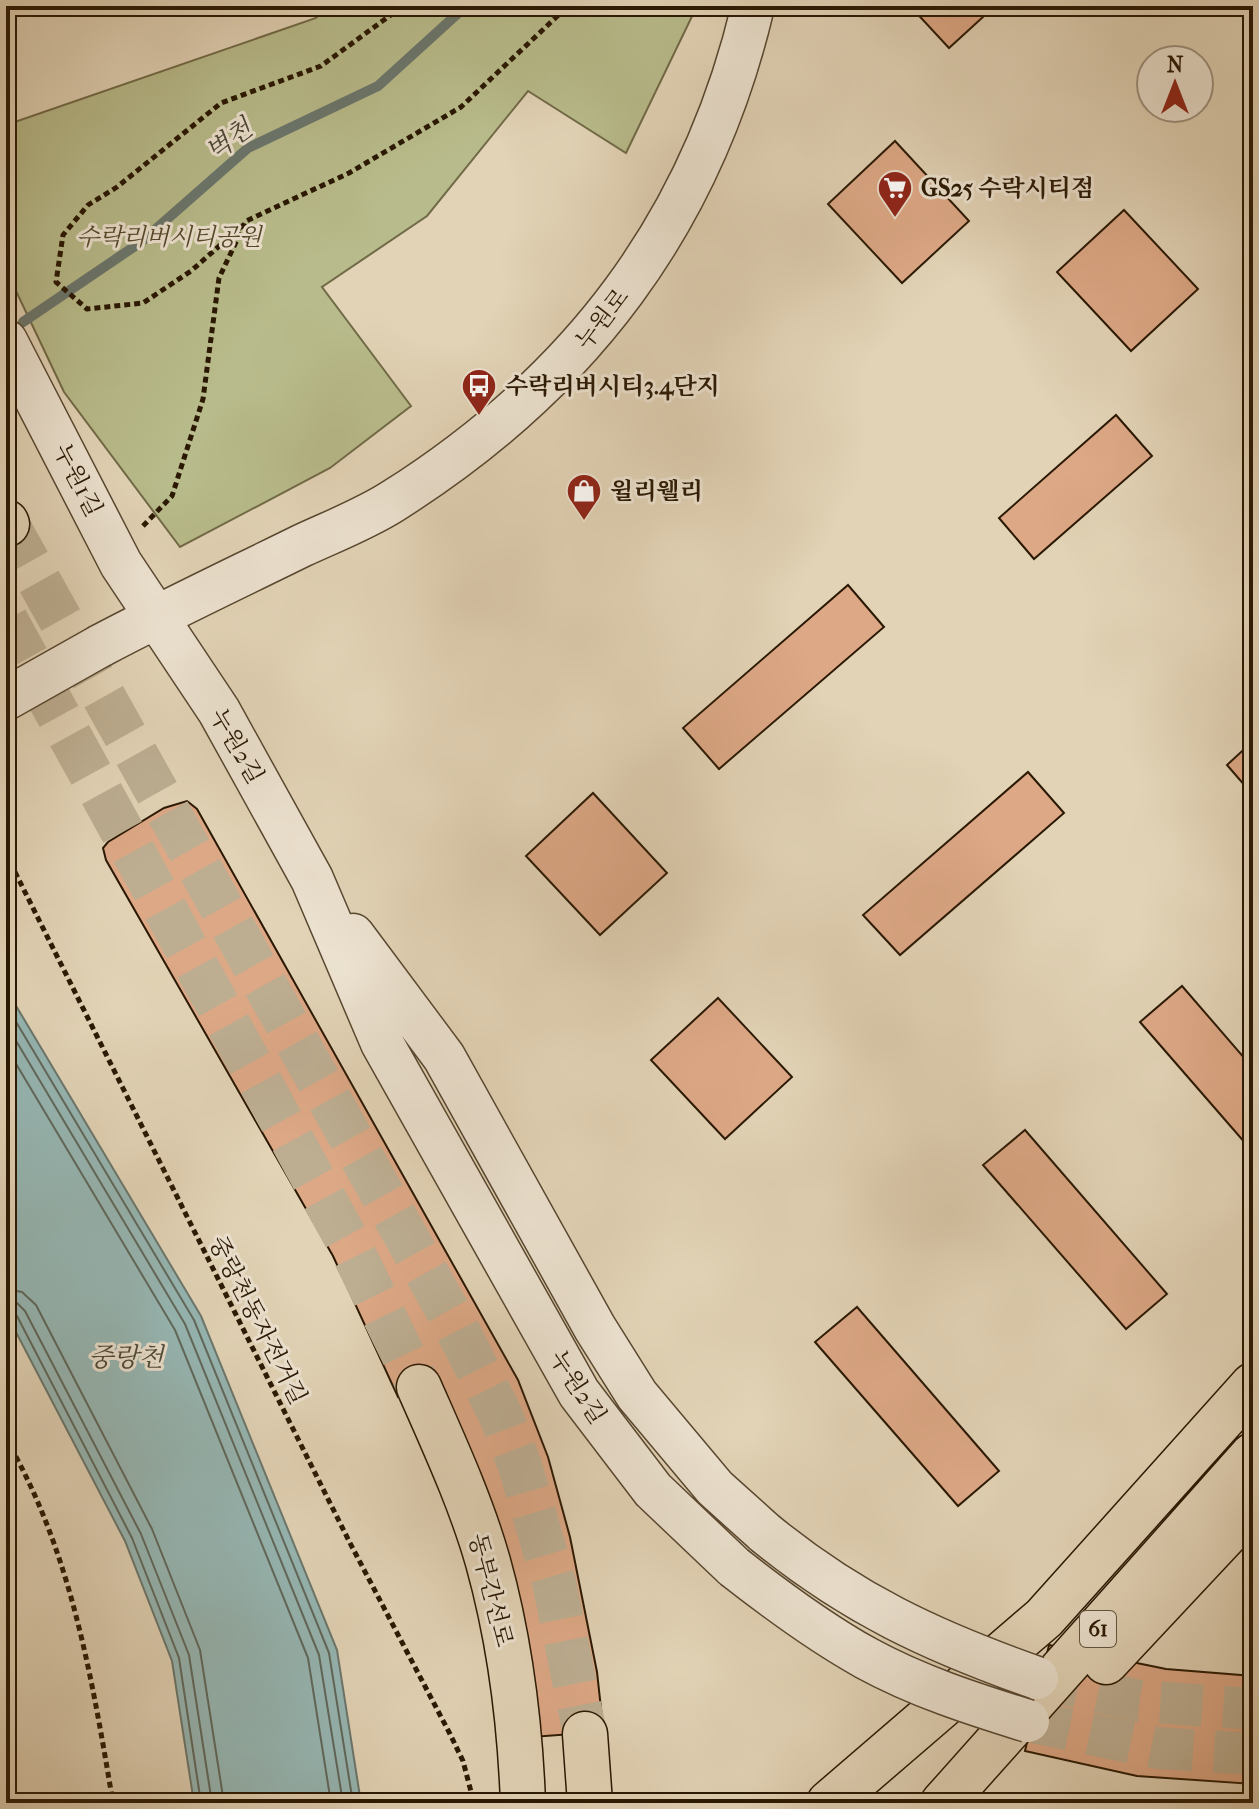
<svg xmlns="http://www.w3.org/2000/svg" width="1259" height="1809" font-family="'IM FELL French Canon','Noto Serif KR',serif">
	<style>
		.green { fill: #b8bb8b; stroke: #716a47; stroke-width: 2 }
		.water { fill: #96b7b4; stroke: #6b776d; stroke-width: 2 }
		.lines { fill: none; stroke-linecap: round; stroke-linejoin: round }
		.shore { stroke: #60685c; stroke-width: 2 }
		.stream { stroke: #6b776d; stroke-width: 10 }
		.building { fill: #dda886; stroke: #2a1803; stroke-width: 2 }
		.minor-tunnel { stroke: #bdae92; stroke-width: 42; stroke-dasharray: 42 21; stroke-linecap: butt }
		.highway-tunnel { stroke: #bdae92; stroke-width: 44; stroke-dasharray: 44 22; stroke-linecap: butt }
		.minor-casing { stroke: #584730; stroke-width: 45 }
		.highway-casing { stroke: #2a1803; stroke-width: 47 }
		.path { stroke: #2a1803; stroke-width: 5; stroke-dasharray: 6 4; stroke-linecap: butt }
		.minor { stroke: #ece2d0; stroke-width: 42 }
		.highway { stroke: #e2d3b6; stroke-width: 44 }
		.minor-bridge-casing { stroke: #584730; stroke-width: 45; stroke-linecap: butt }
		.minor-bridge { stroke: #ece2d0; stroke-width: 42 }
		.labels { text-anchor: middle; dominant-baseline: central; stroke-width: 6; stroke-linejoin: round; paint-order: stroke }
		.shield { fill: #ece2d0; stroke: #645540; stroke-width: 2 }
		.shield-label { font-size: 22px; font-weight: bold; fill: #2a1803 }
		.poi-label { font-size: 24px; font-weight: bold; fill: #2a1803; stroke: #ece2d0; text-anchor: start }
		.park-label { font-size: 24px; font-style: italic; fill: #55492c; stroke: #ece2d0 }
		.street-label { font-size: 24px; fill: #2a1803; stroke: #ece2d0 }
		.water-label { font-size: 26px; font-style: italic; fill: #4a4838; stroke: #ece2d0 }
	</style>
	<rect width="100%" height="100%" fill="#e2d3b6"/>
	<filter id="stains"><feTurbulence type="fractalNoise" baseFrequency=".0025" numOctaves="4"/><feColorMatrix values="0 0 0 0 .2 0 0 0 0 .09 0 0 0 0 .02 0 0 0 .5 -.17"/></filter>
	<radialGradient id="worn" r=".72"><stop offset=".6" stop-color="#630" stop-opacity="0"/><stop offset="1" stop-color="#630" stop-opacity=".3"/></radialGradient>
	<path class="green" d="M 327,6 L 697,6 L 626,153 L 528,91 L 427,216 L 322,287 L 411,406 L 330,468 L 180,547 L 64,392 L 6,270 L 6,125 L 316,18 Z"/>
	<path class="water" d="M 6,989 L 201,1316 L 337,1650 L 361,1803 L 194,1803 L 172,1661 L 125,1541 L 6,1313 Z"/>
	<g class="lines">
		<path class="shore" d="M 6,1005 L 194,1320 L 329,1653 L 353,1803
			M 6,1024 L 185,1324 L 319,1655 L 343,1803
			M 6,1047 L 175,1330 L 308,1658 L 331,1803
			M 6,1289 L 22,1292 L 36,1305 L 152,1529 L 200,1650 L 224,1803
			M 6,1301 L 17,1303 L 25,1311 L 141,1534 L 189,1655 L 212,1803
			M 6,1311 L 17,1316 L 132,1538 L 179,1658 L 201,1803"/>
		<path class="stream" d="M 23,322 L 141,242 L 248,148 L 378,86 L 466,6"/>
	</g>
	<path class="building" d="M 910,6 L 995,6 L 949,48 Z
		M 895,141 L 969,221 L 902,283 L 828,204 Z
		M 1124,210 L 1198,289 L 1131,351 L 1057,272 Z
		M 1116,415 L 1152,456 L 1034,559 L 999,518 Z
		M 848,585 L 884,627 L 719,769 L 683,728 Z
		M 1253,741 L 1253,795 L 1227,765 Z
		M 1028,772 L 1064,813 L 900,955 L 863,915 Z
		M 593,793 L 667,873 L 600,935 L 526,856 Z
		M 187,801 L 197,809 L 518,1380 L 548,1457 L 570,1537 L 597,1672 L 609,1782 L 572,1734 L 532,1737 L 427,1383 L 398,1397 L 333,1256 L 106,860 L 103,848 L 108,842 L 164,808 Z
		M 1182,986 L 1253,1068 L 1253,1152 L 1140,1022 Z
		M 718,998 L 792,1077 L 725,1139 L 651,1060 Z
		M 1025,1130 L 1167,1294 L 1126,1329 L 983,1165 Z
		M 857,1307 L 999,1471 L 958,1506 L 815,1342 Z
		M 1049,1645 L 1166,1669 L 1253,1676 L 1253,1784 L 1137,1776 L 1025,1751 Z"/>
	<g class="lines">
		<path class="minor-tunnel" d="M 1037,1678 L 1139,1701 L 1253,1709
			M 1028,1721 L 1158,1748 L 1253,1754"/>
		<path class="highway-tunnel" d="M 7,524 L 450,1315 L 501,1416 L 520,1466 L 554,1582 L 585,1734
			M 6,620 L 348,1242 L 419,1387"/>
		<defs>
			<path id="minor" d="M 6,341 L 121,564 L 219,711 L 312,879 L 382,1043 L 579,1393 L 653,1490 L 734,1567
				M 100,646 C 166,611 234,579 301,546 C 331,532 365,519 393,501 C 580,383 702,223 753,6
				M 353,935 L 444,1057 L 595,1328 L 637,1395 L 715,1488 L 765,1533"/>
			<path id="highway" d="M 6,522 L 7,524
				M 419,1387 C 444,1444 471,1502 488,1562 C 510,1641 520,1722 523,1803
				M 1106,1662 L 1253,1505
				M 585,1734 L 590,1803
				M 829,1803 L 1044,1618 L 1253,1385
				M 943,1803 L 1253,1455"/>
		</defs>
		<use href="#minor" class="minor-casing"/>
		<use href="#highway" class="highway-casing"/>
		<path class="path" d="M 243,225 L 191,271 L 143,303 L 87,309 L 56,282 L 63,235 L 88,205 L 117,187 L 221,103 L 321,66 L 403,6
			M 143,526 L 172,496 L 203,399 L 219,278 L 246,221 L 349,173 L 461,107 L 568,6
			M 6,854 L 350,1543 L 450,1734 L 463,1761 L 474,1803
			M 6,1439 C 71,1550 92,1678 113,1803"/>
		<use href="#minor" class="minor"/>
		<use href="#highway" class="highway"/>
		<defs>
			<path id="minor-bridge" d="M 6,699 L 100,646
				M 765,1533 C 852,1604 932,1641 1037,1678
				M 734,1567 C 776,1600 819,1632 866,1658 C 917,1686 973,1704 1028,1721"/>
		</defs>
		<use href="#minor-bridge" class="minor-bridge-casing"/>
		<use href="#minor-bridge" class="minor-bridge"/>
	</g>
	<defs>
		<symbol id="supermarket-pin" viewBox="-11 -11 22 30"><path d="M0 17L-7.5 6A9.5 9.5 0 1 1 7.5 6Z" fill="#8f2418" stroke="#ece2d0"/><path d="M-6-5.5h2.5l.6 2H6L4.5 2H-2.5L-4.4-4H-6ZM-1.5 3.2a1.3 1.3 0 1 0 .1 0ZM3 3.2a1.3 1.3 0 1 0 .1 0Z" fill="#fff"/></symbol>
		<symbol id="bus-pin" viewBox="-11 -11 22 30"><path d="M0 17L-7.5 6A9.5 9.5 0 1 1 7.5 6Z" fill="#8f2418" stroke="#ece2d0"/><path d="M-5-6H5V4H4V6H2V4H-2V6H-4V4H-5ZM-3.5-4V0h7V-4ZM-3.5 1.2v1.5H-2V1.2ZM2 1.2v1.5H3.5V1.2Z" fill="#fff"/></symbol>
		<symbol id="shop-pin" viewBox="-11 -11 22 30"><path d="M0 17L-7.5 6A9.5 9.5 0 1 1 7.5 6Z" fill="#8f2418" stroke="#ece2d0"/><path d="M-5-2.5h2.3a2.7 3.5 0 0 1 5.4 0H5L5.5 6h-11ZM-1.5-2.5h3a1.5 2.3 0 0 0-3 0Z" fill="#fff"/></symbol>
	</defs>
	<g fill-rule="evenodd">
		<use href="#supermarket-pin" x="875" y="168" width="40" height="54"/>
		<use href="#bus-pin" x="459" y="366" width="40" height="54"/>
		<use href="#shop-pin" x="564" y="471" width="40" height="54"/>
	</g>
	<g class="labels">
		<rect class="shield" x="1080" y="1611" width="36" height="36" rx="6"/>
		<g class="shield-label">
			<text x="1098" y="1629">61</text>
		</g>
		<g class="poi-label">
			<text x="921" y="188">GS25 수락시티점</text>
			<text x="505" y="386">수락리버시티3.4단지</text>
			<text x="610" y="491">윌리웰리</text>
		</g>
		<g class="park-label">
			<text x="169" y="237">수락리버시티공원</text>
		</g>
		<g class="street-label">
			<text transform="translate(602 319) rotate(-52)">누원로</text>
			<text transform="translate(78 480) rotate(63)">누원1길</text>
			<text transform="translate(237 746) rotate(60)">누원2길</text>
			<text transform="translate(258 1320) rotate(63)">중랑천동자전거길</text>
			<text transform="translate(578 1387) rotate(57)">누원2길</text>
			<text transform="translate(491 1590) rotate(76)">동부간선로</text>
		</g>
		<g class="water-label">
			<text transform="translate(229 140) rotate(-36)">벽천</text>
			<text x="126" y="1357">중랑천</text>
		</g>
	</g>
	<rect width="1259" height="1809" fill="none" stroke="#e2d3b6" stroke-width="32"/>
	<rect x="8" y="8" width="1243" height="1793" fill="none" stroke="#2a1803" stroke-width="4"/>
	<rect x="16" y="16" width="1227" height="1777" fill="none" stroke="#2a1803" stroke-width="2"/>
	<g transform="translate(1175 84)"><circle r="38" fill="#ece2d0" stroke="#9e917e" stroke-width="2"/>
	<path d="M0-6L14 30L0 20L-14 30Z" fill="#8f2418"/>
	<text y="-12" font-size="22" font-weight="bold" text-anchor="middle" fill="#2a1803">N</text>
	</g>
	<rect width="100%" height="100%" filter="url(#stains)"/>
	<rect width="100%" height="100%" fill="url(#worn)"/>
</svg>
